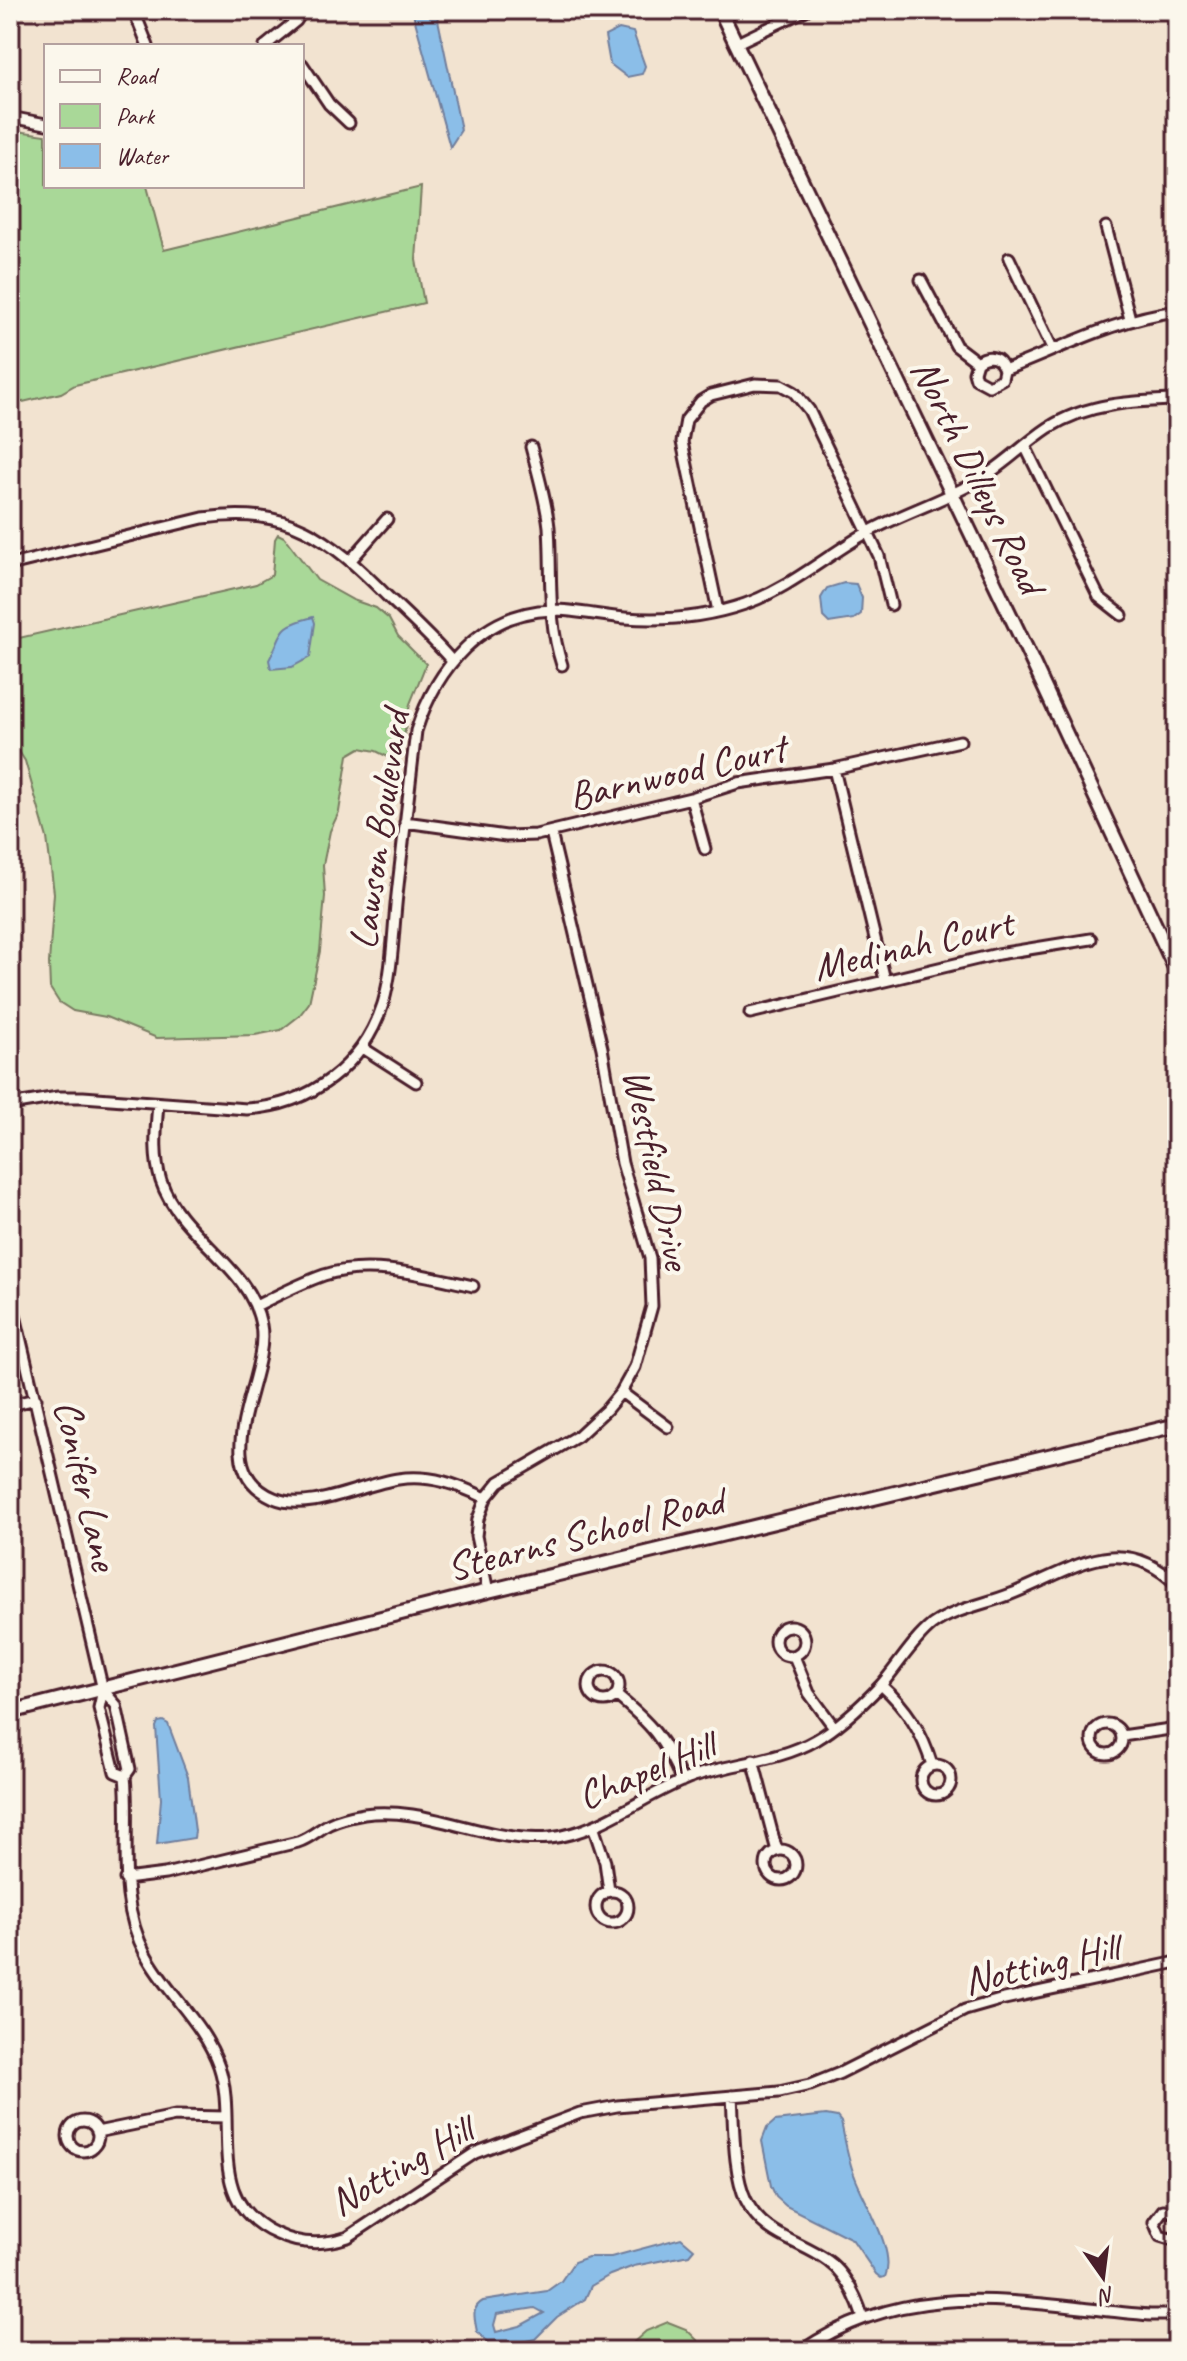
<svg xmlns="http://www.w3.org/2000/svg" width="1187" height="2361" font-family="Caveat,sans-serif">
	<style>
		.green { fill: #a9d898; stroke: #7a7c62; stroke-width: 2 }
		.water { fill: #8bbee8; stroke: #717e9c; stroke-width: 2; fill-rule: evenodd }
		.lines { fill: none; stroke-linecap: round; stroke-linejoin: round }
		.street-casing { stroke: #4a1f2b; stroke-width: 15 }
		.secondary-casing { stroke: #4a1f2b; stroke-width: 18 }
		.street { stroke: #fbf7ec; stroke-width: 9 }
		.secondary { stroke: #fbf7ec; stroke-width: 12 }
		.labels { text-anchor: middle; dominant-baseline: central; stroke-width: 8; stroke-linejoin: round; paint-order: stroke }
		.street-label { font-size: 40px; fill: #4a1f2b; stroke: #fbf7ec }
	</style>
	<rect width="100%" height="100%" fill="#f2e3d0"/>
	<filter id="ink" filterUnits="userSpaceOnUse"><feTurbulence type="fractalNoise" baseFrequency=".0125" numOctaves="2"/><feDisplacementMap in="SourceGraphic" scale="16" xChannelSelector="R" yChannelSelector="G"/><feConvolveMatrix kernelMatrix="1 2 1 2 8 2 1 2 1" color-interpolation-filters="sRGB"/></filter>
	<g filter="url(#ink)">
		<path class="green" d="M 10,130 L 46,135 L 46,186 L 147,186 L 164,250 L 421,187 L 416,260 L 424,303 L 75,385 L 61,393 L 10,405 Z
			M 278,534 L 284,537 L 317,580 L 353,600 L 376,608 L 389,619 L 398,636 L 426,664 L 410,704 L 402,747 L 397,754 L 388,757 L 376,751 L 360,748 L 348,755 L 339,812 L 330,831 L 323,865 L 325,896 L 320,951 L 309,1003 L 299,1016 L 281,1030 L 255,1035 L 157,1038 L 106,1017 L 73,1011 L 59,1002 L 50,988 L 49,963 L 54,893 L 47,838 L 25,761 L 10,737 L 10,640 L 256,584 L 272,575 L 275,539 Z
			M 668,2322 L 686,2329 L 700,2343 L 699,2351 L 624,2351 L 646,2331 Z"/>
		<path class="water" d="M 412,10 L 436,10 L 461,130 L 450,147 Z
			M 619,29 L 633,32 L 645,66 L 642,74 L 627,77 L 610,64 L 605,36 Z
			M 844,583 L 856,584 L 862,598 L 861,614 L 854,619 L 829,623 L 823,617 L 821,598 L 827,588 Z
			M 313,617 L 315,623 L 310,657 L 292,667 L 271,669 L 269,660 C 285,631 275,627 313,617 Z
			M 163,1721 L 168,1724 L 188,1777 L 195,1831 L 194,1838 L 157,1844 L 161,1799 L 156,1727 L 158,1722 Z
			M 826,2115 L 837,2117 L 841,2122 C 845,2140 848,2160 855,2177 C 864,2202 897,2252 885,2277 L 881,2278 L 876,2274 L 852,2239 L 786,2206 L 776,2197 L 771,2186 L 762,2141 L 767,2128 L 775,2121 Z
			M 681,2238 L 694,2249 L 689,2255 L 634,2266 L 610,2275 L 591,2286 L 585,2299 L 557,2317 L 535,2339 L 495,2348 L 477,2332 C 475,2319 470,2308 483,2301 L 547,2291 L 561,2281 L 574,2262 L 588,2257 L 611,2257 ZM 535,2308 L 544,2313 L 520,2326 L 496,2332 L 494,2325 L 497,2314 Z"/>
		<g class="lines">
			<defs>
				<path id="street" d="M 134,11 L 148,46
					M 735,44 L 806,10
					M 265,46 L 296,21 L 303,10
					M 302,64 L 329,104 L 349,123
					M 10,117 L 46,124
					M 1106,227 L 1130,319
					M 1009,258 L 1053,350
					M 921,280 L 956,346 L 977,362
					M 977,362 L 974,372 L 976,379 L 989,386 L 1002,379 L 1004,370 C 1062,348 1115,319 1177,311
					M 977,362 C 988,354 1000,356 1004,370
					M 1025,446 L 1099,597 L 1122,615
					M 531,447 C 538,473 546,500 549,527 C 552,574 547,620 562,665
					M 351,560 L 387,519
					M 10,565 L 203,518 C 289,506 328,537 386,595 C 408,616 431,637 451,660
					M 718,611 L 682,442 L 686,420 L 701,401 L 711,395 L 755,384 L 781,385 L 794,392 L 809,410 L 879,556 L 891,605
					M 834,769 L 885,980
					M 691,798 L 705,849
					M 405,822 L 506,836 L 536,835 L 691,798 L 738,783 L 834,769 L 960,741
					M 750,1013 L 998,954 L 1091,939
					M 363,1048 L 416,1082
					M 158,1103 C 156,1129 153,1156 161,1181 C 180,1237 250,1265 261,1325 C 271,1376 202,1467 274,1498 C 309,1513 362,1484 398,1479 C 431,1474 458,1485 486,1498
					M 10,1105 L 58,1097 L 83,1097 L 247,1109 C 311,1105 363,1066 383,1004 C 393,970 393,930 397,895 C 403,840 410,785 416,731 C 436,669 482,612 552,610 C 576,610 601,616 625,618 C 665,621 707,617 745,604 C 784,590 815,565 850,543 C 886,519 931,506 970,485 C 999,470 1021,446 1048,428 C 1087,403 1133,401 1177,400
					M 10,1294 L 103,1690 L 99,1708 L 115,1772 L 125,1776
					M 256,1306 C 278,1295 301,1283 324,1275 C 370,1260 427,1276 473,1286
					M 621,1392 L 668,1427
					M 10,1405 L 36,1399
					M 1167,1574 L 1177,1565
					M 488,1591 L 476,1536 L 478,1519 L 486,1498 L 499,1482 L 578,1436 L 606,1410 L 621,1392 L 635,1367 L 652,1306 L 650,1258 L 622,1163 L 602,1048 L 551,833
					M775 1641a15 15 0 1 1 30 0a15 15 0 1 1-30 0Z
					M 794,1656 L 809,1693 L 834,1727
					M589 1686a15 15 0 1 1 30 0a15 15 0 1 1-30 0Z
					M 881,1685 C 907,1708 922,1732 932,1765
					M 103,1690 L 116,1705 L 130,1769 L 125,1776 C 131,1837 115,1897 146,1955 C 167,1994 204,2023 219,2066 C 239,2125 202,2201 277,2234 C 300,2245 324,2245 348,2237 L 475,2153 L 580,2113 L 617,2106 L 779,2092 L 810,2085 L 840,2073 L 965,2010 L 1000,2000 L 1177,1962
					M 616,1695 C 651,1724 664,1738 682,1781
					M1092 1739a15 15 0 1 1 30 0a15 15 0 1 1-30 0Z
					M 1122,1736 L 1177,1728
					M 753,1760 L 777,1851
					M921 1780a15 15 0 1 1 30 0a15 15 0 1 1-30 0Z
					M 593,1826 L 605,1862 L 609,1891
					M766 1865a15 15 0 1 1 30 0a15 15 0 1 1-30 0Z
					M 125,1879 L 165,1874 L 298,1842 C 310,1838 318,1830 329,1824 C 339,1819 353,1816 364,1814 C 427,1805 487,1844 550,1838 C 603,1832 645,1793 694,1776 C 733,1763 780,1761 816,1740 C 840,1726 862,1705 881,1685 C 898,1666 912,1641 932,1625 C 954,1609 986,1604 1011,1594 C 1071,1571 1120,1528 1177,1585
					M596 1907a16 16 0 1 1 32 0a16 16 0 1 1-32 0Z
					M 732,2096 C 734,2126 733,2173 746,2200 C 763,2236 798,2240 828,2261 C 846,2274 856,2296 863,2318
					M68 2136a15 15 0 1 1 30 0a15 15 0 1 1-30 0Z
					M 97,2132 L 175,2116 L 226,2117
					M 1177,2212 L 1163,2210 L 1154,2222 L 1160,2236 L 1170,2239 L 1177,2236
					M 801,2351 C 913,2274 1025,2305 1150,2315 L 1177,2315"/>
				<path id="secondary" d="M 720,10 L 1026,648 L 1177,972
					M 10,1712 L 488,1591 L 1177,1425"/>
			</defs>
			<use href="#street" class="street-casing"/>
			<use href="#secondary" class="secondary-casing"/>
			<use href="#street" class="street"/>
			<use href="#secondary" class="secondary"/>
		</g>
	</g>
	<g class="labels">
		<g class="street-label">
			<text transform="translate(978 476) rotate(64)">North Dilleys Road</text>
			<text transform="translate(677 772) rotate(-13)">Barnwood Court</text>
			<text transform="translate(379 830) rotate(-82)">Lawson Boulevard</text>
			<text transform="translate(913 945) rotate(-13)">Medinah Court</text>
			<text transform="translate(657 1169) rotate(78)">Westfield Drive</text>
			<text transform="translate(86 1485) rotate(77)">Conifer Lane</text>
			<text transform="translate(585 1534) rotate(-14)">Stearns School Road</text>
			<text transform="translate(646 1771) rotate(-22)">Chapel Hill</text>
			<text transform="translate(1041 1964) rotate(-13)">Notting Hill</text>
			<text transform="translate(401 2166) rotate(-30)">Notting Hill</text>
		</g>
	</g>
	<rect width="1187" height="2361" fill="none" stroke="#fbf7ec" stroke-width="40"/>
	<rect x="20" y="20" width="1147" height="2321" fill="none" stroke="#4a1f2b" stroke-width="3" filter="url(#ink)"/>
	<rect x="44" y="44" width="260" height="144" fill="#fbf7ec" stroke="#b4a19f" stroke-width="2"/>
	<rect x="60" y="70" width="40" height="12" fill="#fbf7ec" stroke="#b4a19f" stroke-width="2"/>
	<text x="116" y="84" font-size="24" fill="#4a1f2b">Road</text>
	<rect x="60" y="104" width="40" height="24" fill="#a9d898" stroke="#b4a19f" stroke-width="2"/>
	<text x="116" y="124" font-size="24" fill="#4a1f2b">Park</text>
	<rect x="60" y="144" width="40" height="24" fill="#8bbee8" stroke="#b4a19f" stroke-width="2"/>
	<text x="116" y="164" font-size="24" fill="#4a1f2b">Water</text>
	<g transform="translate(1103 2277) rotate(166)" stroke="#fbf7ec" stroke-width="6" paint-order="stroke">
	<path d="M0-6L14 30L0 20L-14 30Z" fill="#4a1f2b"/>
	<text y="-12" font-size="22" font-weight="bold" text-anchor="middle" fill="#4a1f2b">N</text>
	</g>
</svg>
